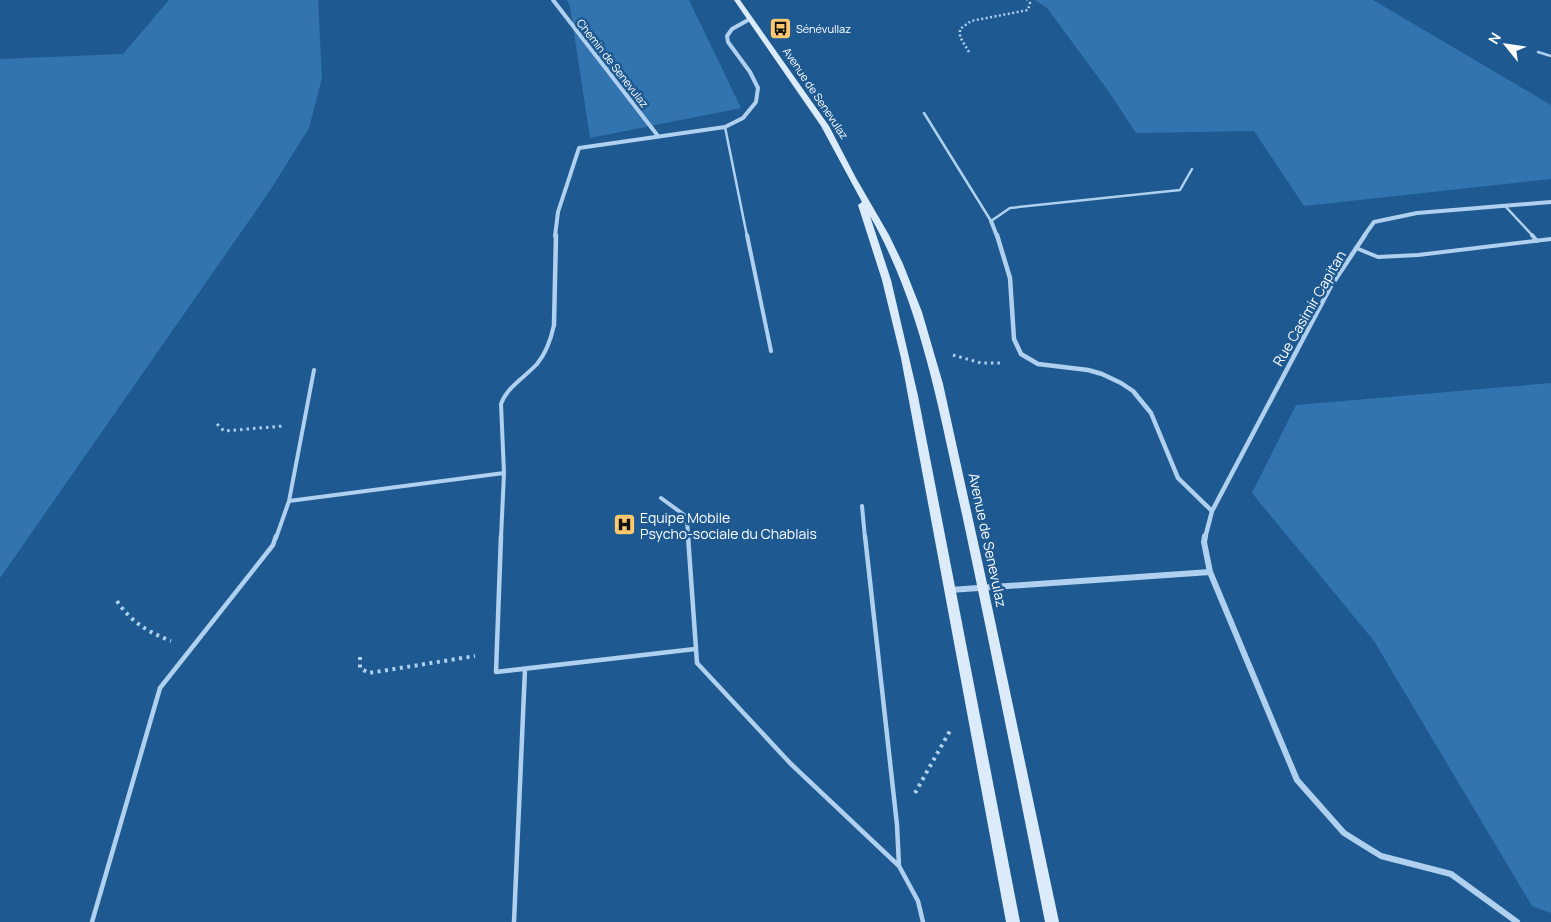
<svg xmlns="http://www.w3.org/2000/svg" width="1551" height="922" font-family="Manrope,sans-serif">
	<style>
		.green { fill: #3274af }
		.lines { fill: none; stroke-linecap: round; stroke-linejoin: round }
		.path-far2 { stroke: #afd0ee; stroke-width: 2.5; stroke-dasharray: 2 2.5; stroke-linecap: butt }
		.path-far1 { stroke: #afd0ee; stroke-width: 3; stroke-dasharray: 2.5 4; stroke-linecap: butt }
		.path { stroke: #afd0ee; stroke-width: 4; stroke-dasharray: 3 4.5; stroke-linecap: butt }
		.lane-far2 { stroke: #afd0ee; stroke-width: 2.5 }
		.lane-far1 { stroke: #afd0ee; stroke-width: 4 }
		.lane { stroke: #afd0ee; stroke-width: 4.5 }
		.street-far2 { stroke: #afd0ee; stroke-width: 4 }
		.street-far1 { stroke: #afd0ee; stroke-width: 4.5 }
		.street { stroke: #afd0ee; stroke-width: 6 }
		.secondary { fill: #dcebfa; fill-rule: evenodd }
		.labels { text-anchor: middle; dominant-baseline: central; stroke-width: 5; stroke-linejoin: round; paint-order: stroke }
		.far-poi-label { font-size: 11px; fill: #fff; stroke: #1e5a91; text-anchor: start }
		.far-street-label { font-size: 11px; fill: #fff; stroke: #1e5a91 }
		.street-label { font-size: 14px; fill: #fff; stroke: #1e5a91 }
		.poi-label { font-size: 14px; fill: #fff; stroke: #1e5a91; text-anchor: start }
	</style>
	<rect width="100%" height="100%" fill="#1e5a91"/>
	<path class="green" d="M 169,0 L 318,0 L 322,78 L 309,128 L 269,192 L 0,578 L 0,59 L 123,54 Z
		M 567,0 L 689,0 L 741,108 L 590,138 L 570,7 Z
		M 1035,0 L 1373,0 L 1551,105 L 1551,179 L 1304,206 L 1254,131 L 1136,133 L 1109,92 L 1047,8 Z
		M 1551,383 L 1551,913 L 1532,906 L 1374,641 L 1252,493 L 1296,405 Z"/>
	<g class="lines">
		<path class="path-far2" d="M 969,52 L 960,37 L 960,29 L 971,21 L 1028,10 L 1030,3 L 1027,0"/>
		<path class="path-far1" d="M 953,355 L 981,363 L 1003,363
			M 217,424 L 224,431 L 283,426"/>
		<path class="path" d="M 117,601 C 131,622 148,632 171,641
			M 360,657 L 360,668 L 369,673 L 475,656
			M 915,793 L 951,729"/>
		<path class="lane-far2" d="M 1538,52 L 1551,56
			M 924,113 L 991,221 L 1010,208 L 1180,190 L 1192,169
			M 725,127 L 747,236
			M 1505,206 L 1533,236"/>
		<path class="lane-far1" d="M 747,235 L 771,351
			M 1532,235 L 1537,241
			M 1356,248 L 1378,257 L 1418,255 L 1551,239
			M 661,498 L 687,517 L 688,538
			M 289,501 L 314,370
			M 862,506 L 865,538
			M 276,538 L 289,501 L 504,473
			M 501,538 L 504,473 L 501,404 C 507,387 525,377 537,364 C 547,352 551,339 554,325"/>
		<path class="lane" d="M 501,536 L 496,672 L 695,649
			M 688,536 L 697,663 L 790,763 L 899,866 L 918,901 L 923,922
			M 865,536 L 897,825 L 899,866
			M 92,922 L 160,688 L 273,545 L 276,536
			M 514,922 L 525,669"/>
		<path class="street-far2" d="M 553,0 L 658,136
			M 991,221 L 997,236
			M 555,236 L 558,212 L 579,148 L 725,127 L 743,118 L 756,102 L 758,88 L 750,72 L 728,42 L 727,36 L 732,29 L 750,19
			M 1364,236 L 1374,222 L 1417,213 L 1551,202"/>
		<path class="street-far1" d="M 997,235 L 1010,278 L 1014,339 L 1021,354 L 1038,364 L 1088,370 L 1102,374 L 1121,383 L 1133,391 L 1151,413 L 1178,478 L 1212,511
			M 554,325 L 556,235
			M 1205,538 L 1212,511 L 1331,286 L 1365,235"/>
		<path class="street" d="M 1205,536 L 1204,542 L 1210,572 L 1297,780 L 1344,833 L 1381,856 L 1451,874 L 1517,922
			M 950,590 L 1210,572"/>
		<path class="secondary" d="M 734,0 L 740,0 L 829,126 L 856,178 L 889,235 L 903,264 L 922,312 L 943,384 L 988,588 L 1059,922 L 1045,922 C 1018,786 991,650 962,514 C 939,412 922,307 870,216 L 891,280 L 918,396 L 1020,922 L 1006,922 L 901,358 L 882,280 L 858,205 L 862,202 L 821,126 Z"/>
	</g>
	<defs>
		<symbol id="bus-square" viewBox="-11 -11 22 22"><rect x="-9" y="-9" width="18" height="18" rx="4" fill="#fcc86e" stroke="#1e5a91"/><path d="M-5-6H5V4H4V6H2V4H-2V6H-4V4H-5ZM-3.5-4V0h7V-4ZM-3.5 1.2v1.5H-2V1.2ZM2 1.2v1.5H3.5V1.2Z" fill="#111"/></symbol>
		<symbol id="hospital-square" viewBox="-11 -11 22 22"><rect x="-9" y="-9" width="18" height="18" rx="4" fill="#fcc86e" stroke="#1e5a91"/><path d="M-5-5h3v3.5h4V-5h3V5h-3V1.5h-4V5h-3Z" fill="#111"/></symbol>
	</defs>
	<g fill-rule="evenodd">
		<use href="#bus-square" x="768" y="16" width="25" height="25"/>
		<use href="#hospital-square" x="612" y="512" width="25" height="25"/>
	</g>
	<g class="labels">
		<g class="far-poi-label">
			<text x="796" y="28">Sénévullaz</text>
		</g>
		<g class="far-street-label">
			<text transform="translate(613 63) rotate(52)">Chemin de Senevulaz</text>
			<text transform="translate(816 93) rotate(56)">Avenue de Senevulaz</text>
		</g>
		<g class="street-label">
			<text transform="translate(1309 308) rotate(-60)">Rue Casimir Capitan</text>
			<text transform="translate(988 540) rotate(78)">Avenue de Senevulaz</text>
		</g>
		<g class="poi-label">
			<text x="640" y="517">Equipe Mobile<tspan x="640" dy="16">Psycho-sociale du Chablais</tspan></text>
		</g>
	</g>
	<g transform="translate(1506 45) rotate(300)" stroke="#1e5a91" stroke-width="4" paint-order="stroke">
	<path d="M0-4L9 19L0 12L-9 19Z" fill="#ffffff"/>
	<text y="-8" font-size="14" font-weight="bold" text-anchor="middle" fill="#ffffff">N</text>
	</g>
</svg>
